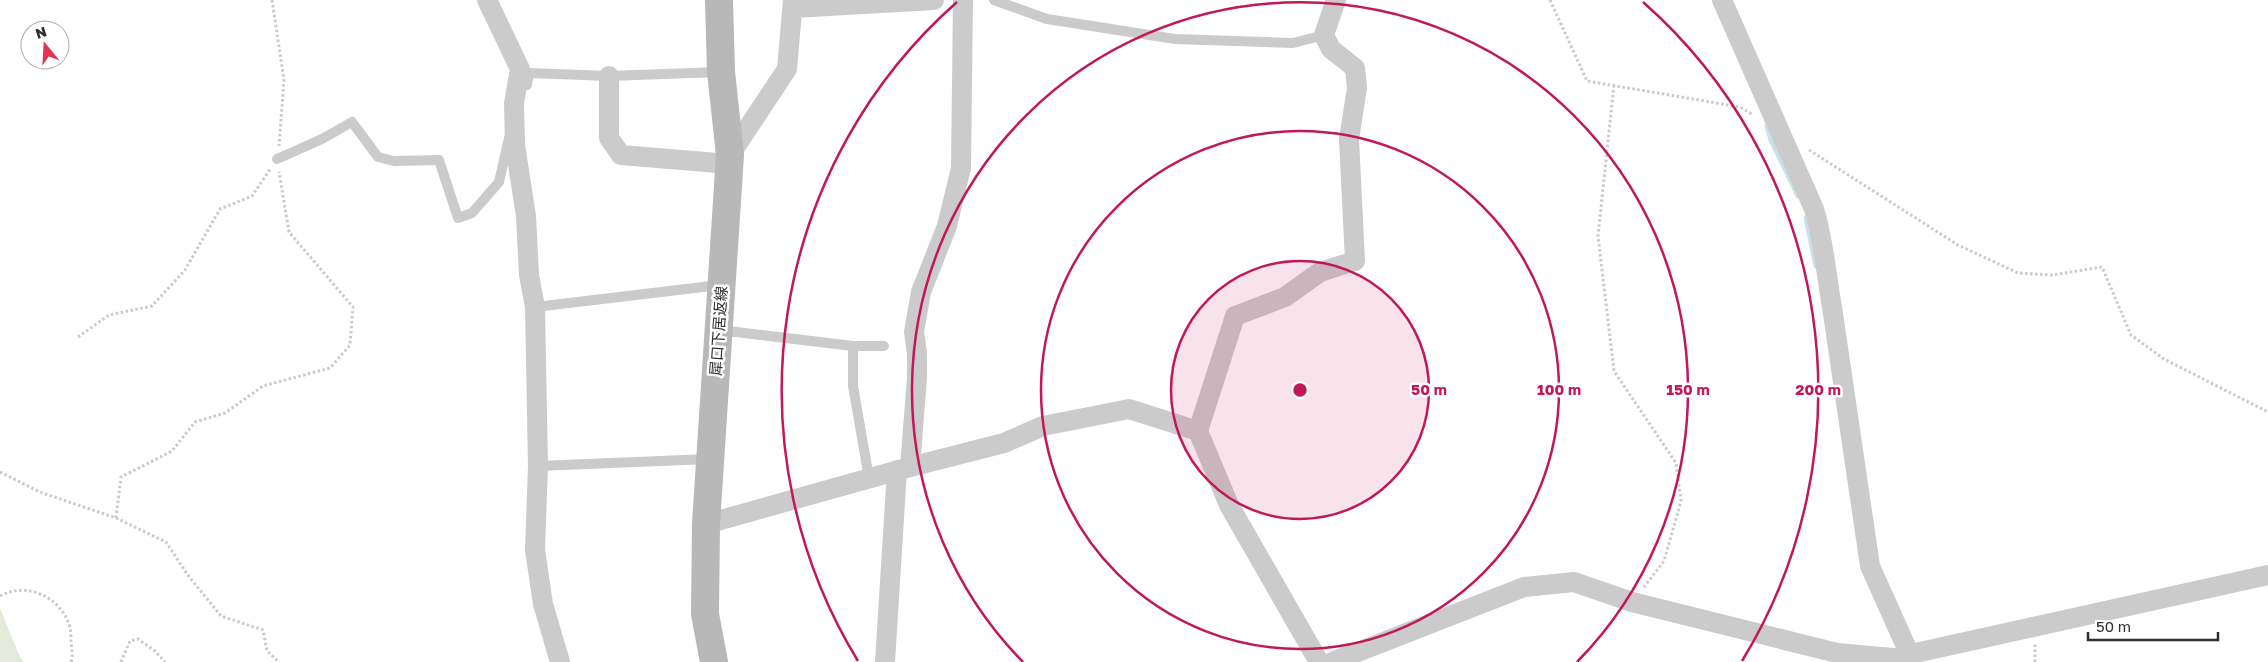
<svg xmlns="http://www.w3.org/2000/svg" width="2268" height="662" font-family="'Golos Text','Noto Sans JP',sans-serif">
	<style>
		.green { fill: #e5ebdb }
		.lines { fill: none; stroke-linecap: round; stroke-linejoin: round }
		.stream { stroke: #c8e1ea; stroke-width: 5 }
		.path { stroke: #cbcbcb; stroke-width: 3; stroke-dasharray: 2.5 2.5; stroke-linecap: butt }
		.lane { stroke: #cbcbcb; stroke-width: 10 }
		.street { stroke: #cbcbcb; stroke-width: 20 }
		.secondary { stroke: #b8b8b8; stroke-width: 28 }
		.ring { fill: none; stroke: #c2185b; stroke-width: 2.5 }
		.labels { text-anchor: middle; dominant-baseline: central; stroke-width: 5; stroke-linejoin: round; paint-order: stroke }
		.street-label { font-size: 15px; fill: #2e2e2e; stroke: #fff }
		.centre { fill: #c2185b; stroke: #fff; stroke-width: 2.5 }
		.ring-label { font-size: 15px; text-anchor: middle; font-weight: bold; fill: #c2185b; stroke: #fff; stroke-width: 5; stroke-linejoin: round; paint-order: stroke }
	</style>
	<rect width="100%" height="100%" fill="#fff"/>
	<path class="green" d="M 0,608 L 19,655 L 24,662 L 0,662 Z"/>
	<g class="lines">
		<path class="stream" d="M 1767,126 L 1771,140 L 1798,196
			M 1806,218 L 1816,266"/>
		<path class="path" d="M 272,0 L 284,80 L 279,146
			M 1550,0 L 1587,81 L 1740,107 L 1753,115
			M 1614,85 L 1598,236 L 1614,371 L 1676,463 L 1681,501 L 1664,561 L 1644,587
			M 1809,150 L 1958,245 L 2018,273 L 2052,275 L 2102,267 L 2131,335 L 2164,359 L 2268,412
			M 78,337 L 109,315 L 152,306 L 185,270 L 220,209 L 252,196 L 271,168
			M 0,472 L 40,492 L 116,518 L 166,542 L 187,574 L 221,616 L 263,630 L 267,651 L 279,662
			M 116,518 L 121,477 L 172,451 L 195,422 L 225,413 L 263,386 L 330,368 L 350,345 L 353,307 L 289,232 L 279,172
			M 0,596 C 27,581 61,597 70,627 C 71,632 71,638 71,643 C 72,650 73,656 71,662
			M 121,662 L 130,641 L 138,639 L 155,651 L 165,662
			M 2035,662 L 2035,644"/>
		<path class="lane" d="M 994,0 L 1047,19 L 1175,39 L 1293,43 L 1324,35
			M 527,85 L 529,73 L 609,76 L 720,72
			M 277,159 L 322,139 L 352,122 L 378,157 L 394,161 L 439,160 L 458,218 L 472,213 L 499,182 L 509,138
			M 535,307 L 720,285
			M 719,330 L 853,346 L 884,346
			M 853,346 L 853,386 L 869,478
			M 538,466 L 709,459"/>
		<path class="street" d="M 487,0 L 520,69 L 514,103 L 515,145 L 526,216 L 529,275 L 535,307 L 538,466 L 535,550 L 543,604 L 560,662
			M 1722,0 L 1814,209 C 1824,241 1826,274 1832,307 L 1870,566 L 1913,662
			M 793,8 L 934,0
			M 609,76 L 609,138 L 621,155 L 730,164
			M 730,155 L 787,69 L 793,0
			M 1198,431 L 1229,505 L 1319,662
			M 910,467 L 1004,443 L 1043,426 L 1129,409 L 1198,431 L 1235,316 L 1285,297 L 1320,272 L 1355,261 L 1349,139 L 1357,88 L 1355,68 L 1331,49 L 1324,35 L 1336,0
			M 706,524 L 910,467 L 917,378 L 917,353 L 914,332 L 921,292 L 947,226 L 961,168 L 963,0
			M 885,662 L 897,470
			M 1332,662 L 1524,587 L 1574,582 L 1632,602 L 1837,653 L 1893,658 L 2268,575"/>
		<path class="secondary" d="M 714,662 L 705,614 L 706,524 L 730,155 L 721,72 L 719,0"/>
	</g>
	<circle cx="1300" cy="390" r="129" fill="#c2185b" fill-opacity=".12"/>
	<g class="ring">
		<circle cx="1300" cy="390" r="129"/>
		<circle cx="1300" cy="390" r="259"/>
		<path d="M1023 662A388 388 0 1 1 1577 662"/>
		<path d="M858 661A518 518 0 0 1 957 2M1643 2A518 518 0 0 1 1742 661"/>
	</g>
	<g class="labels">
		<g class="street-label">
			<text transform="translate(718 331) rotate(-86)">犀口下居返線</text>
		</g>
	</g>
	<circle cx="1300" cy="390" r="8" class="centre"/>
	<g class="ring-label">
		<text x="1429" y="395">50 m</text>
		<text x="1559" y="395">100 m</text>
		<text x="1688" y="395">150 m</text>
		<text x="1818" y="395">200 m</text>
	</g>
	<g transform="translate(45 45) rotate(342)"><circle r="24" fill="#ffffff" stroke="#ababab"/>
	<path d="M0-4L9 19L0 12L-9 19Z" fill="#e13354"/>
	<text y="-8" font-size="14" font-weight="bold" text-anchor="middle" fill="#2e2e2e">N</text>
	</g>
	<path d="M2088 632v8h130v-8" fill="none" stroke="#2e2e2e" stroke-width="2.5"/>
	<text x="2096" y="632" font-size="15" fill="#2e2e2e" stroke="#ffffff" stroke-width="4" paint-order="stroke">50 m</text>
</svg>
